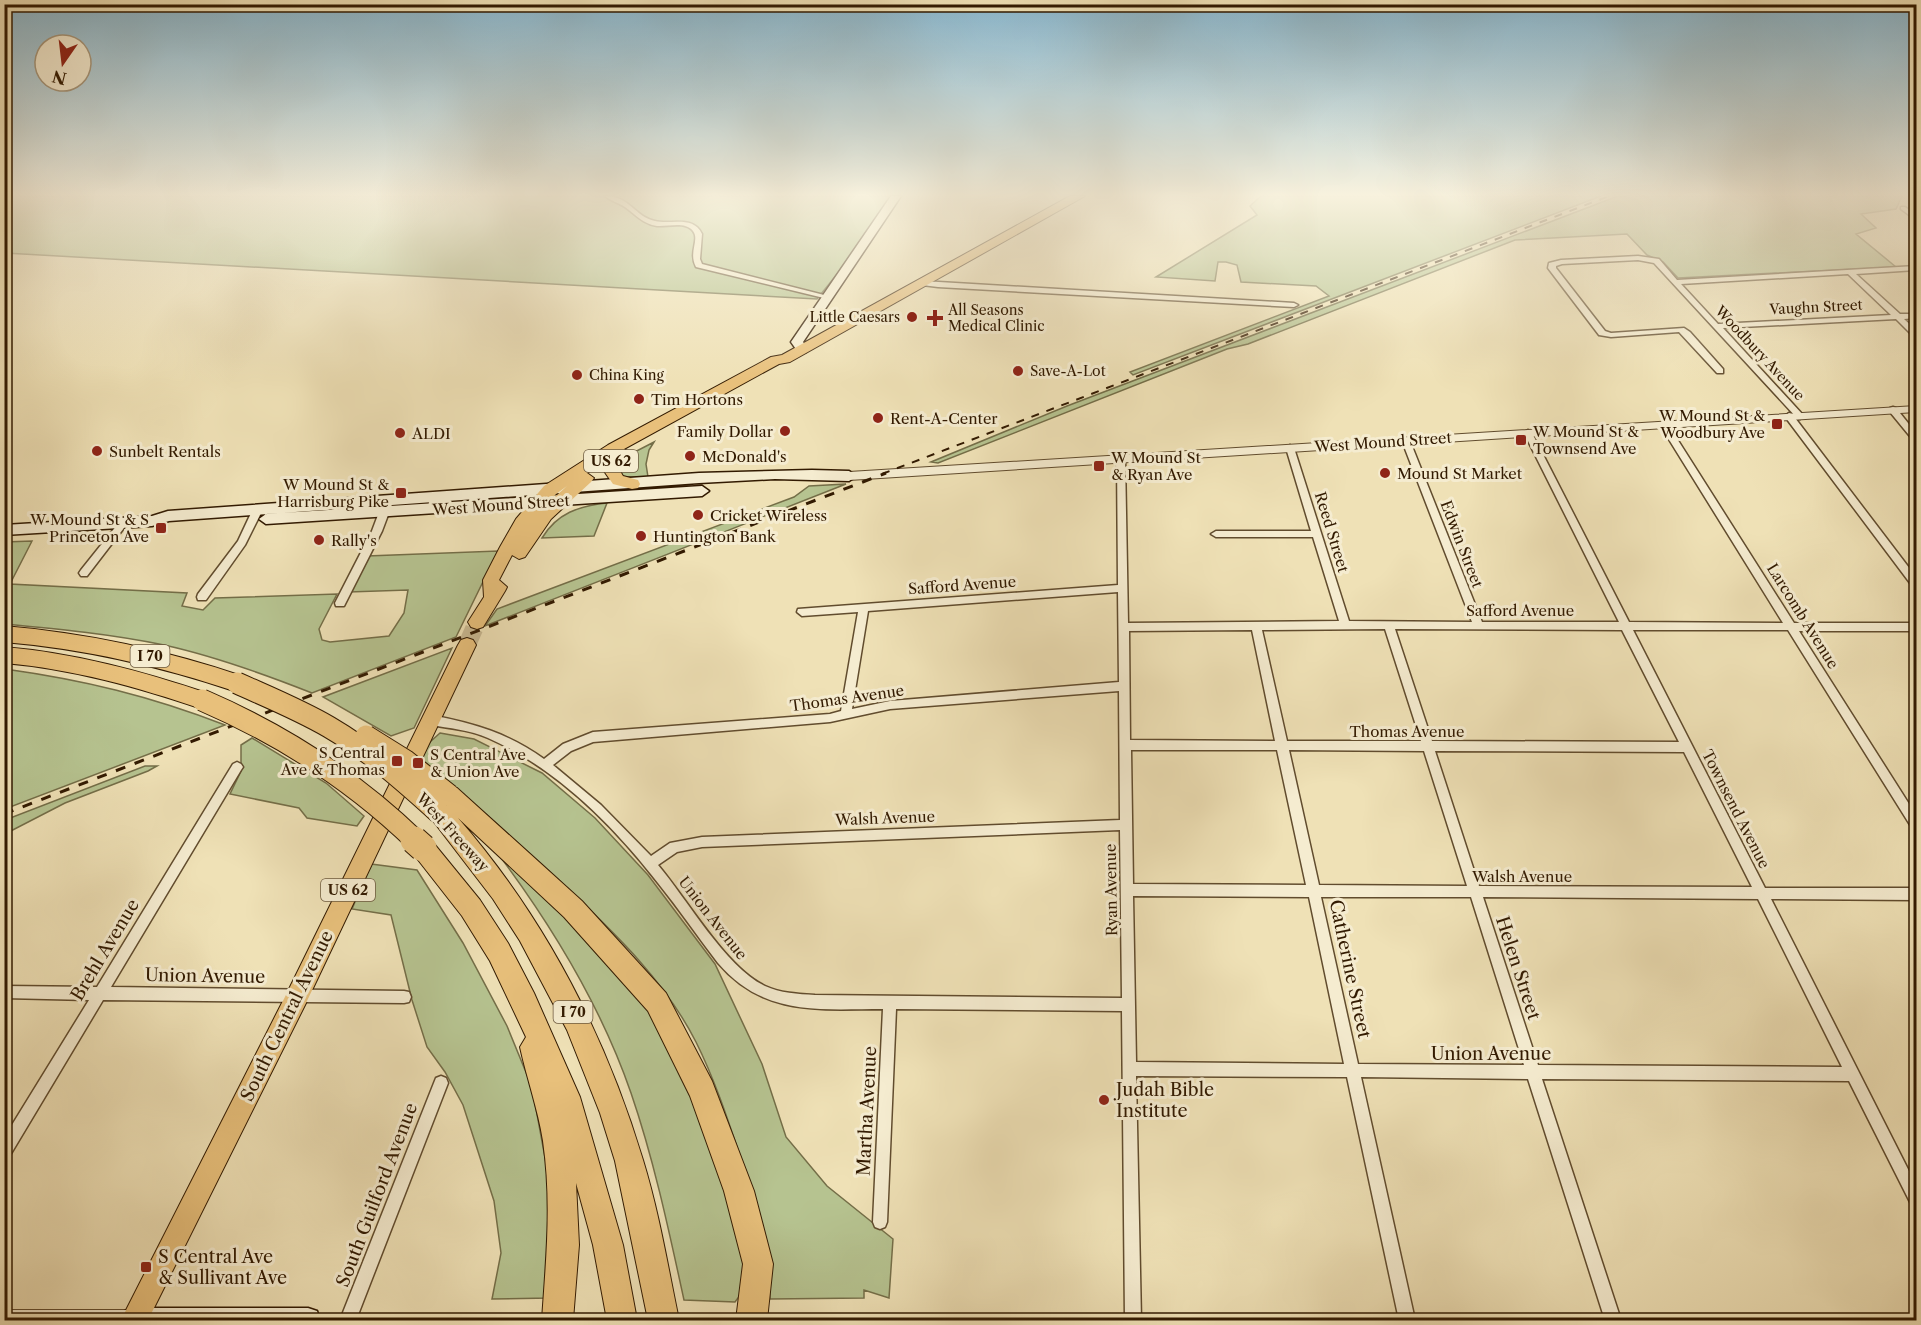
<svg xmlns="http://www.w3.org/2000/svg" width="1921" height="1325" font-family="'Libre Caslon Text',serif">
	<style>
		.green { fill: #b6c390; stroke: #746e48; stroke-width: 1.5 }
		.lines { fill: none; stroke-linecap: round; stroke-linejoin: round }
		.primary-tunnel { stroke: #c9b992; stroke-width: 18; stroke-dasharray: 18 9; stroke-linecap: butt }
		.minor-casing { stroke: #614c2e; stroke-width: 3 }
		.tertiary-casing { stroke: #614c2e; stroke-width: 2 }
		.secondary-casing { stroke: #321a01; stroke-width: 3 }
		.primary-casing { stroke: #321a01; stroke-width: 2 }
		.motorway-casing { stroke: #321a01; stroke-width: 2 }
		.minor { fill: #f5ecd0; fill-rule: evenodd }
		.tertiary { fill: #f5ecd0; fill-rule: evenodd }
		.secondary { fill: #f5ecd0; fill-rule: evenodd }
		.primary { fill: #e8c07b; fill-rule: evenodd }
		.motorway { fill: #e8c07b; fill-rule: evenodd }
		.rail-far1 { stroke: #321a01; stroke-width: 2; stroke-dasharray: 8 8; stroke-linecap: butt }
		.rail { stroke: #321a01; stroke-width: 3; stroke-dasharray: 10 10; stroke-linecap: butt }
		.motorway-bridge-far1-casing { stroke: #321a01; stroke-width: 23; stroke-linecap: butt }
		.motorway-bridge-casing { stroke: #321a01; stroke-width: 29; stroke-linecap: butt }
		.motorway-bridge-far1 { stroke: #e8c07b; stroke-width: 21 }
		.motorway-bridge { stroke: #e8c07b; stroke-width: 27 }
		.poi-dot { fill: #8f2418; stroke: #f5ecd0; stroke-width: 2 }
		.labels { text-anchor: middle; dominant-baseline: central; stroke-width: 6; stroke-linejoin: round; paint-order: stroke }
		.far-street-label { font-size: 14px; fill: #321a01; stroke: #f5ecd0 }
		.far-poi-label { font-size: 14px; fill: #321a01; stroke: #f5ecd0; text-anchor: start }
		.shield { fill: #f5ecd0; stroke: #6c593f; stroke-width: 1.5 }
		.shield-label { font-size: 14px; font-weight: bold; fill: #321a01 }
		.poi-label { font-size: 15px; fill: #321a01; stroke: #f5ecd0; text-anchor: start }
		.street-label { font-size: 15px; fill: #321a01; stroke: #f5ecd0 }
		.near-street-label { font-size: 18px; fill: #321a01; stroke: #f5ecd0 }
		.near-poi-label { font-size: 18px; fill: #321a01; stroke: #f5ecd0; text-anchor: start }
	</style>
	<rect width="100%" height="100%" fill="#efe1b6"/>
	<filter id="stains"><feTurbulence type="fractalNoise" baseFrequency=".00333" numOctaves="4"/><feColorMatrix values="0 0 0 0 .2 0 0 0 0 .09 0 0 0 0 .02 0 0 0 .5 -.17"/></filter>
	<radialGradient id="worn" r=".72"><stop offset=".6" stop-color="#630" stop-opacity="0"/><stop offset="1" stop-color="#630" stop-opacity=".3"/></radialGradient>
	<path class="green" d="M 4,196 L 892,196 L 846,263 L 817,299 L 5,253 Z
		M 1261,196 L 1601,196 L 1133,375 L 1130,372 L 1329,296 L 1316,286 L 1241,282 L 1237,265 L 1226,262 L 1218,262 L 1215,281 L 1156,277 L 1257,215 L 1250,206 Z
		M 1618,196 L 1902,196 L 1896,209 L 1861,214 L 1876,228 L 1856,234 L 1896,267 L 1678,278 L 1663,262 L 1647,255 L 1627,234 L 1515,240 L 1248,344 L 1227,349 L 938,463 L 931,462 L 1067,406 Z
		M 654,442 L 649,450 L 646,464 L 648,477 L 624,477 L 617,471 L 623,458 Z
		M 846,484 L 485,626 L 497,609 L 794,497 L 809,486 Z
		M 607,503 L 594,536 L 542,538 C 557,513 579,506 607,503 Z
		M 32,541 L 10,584 L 187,593 L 182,606 L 203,610 L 215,598 L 337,594 L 319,629 L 322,640 L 330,642 L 389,636 L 404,613 L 408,590 L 349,592 L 367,556 L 498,551 L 456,637 L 312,693 C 264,674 214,656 164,645 C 111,634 58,629 5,624 L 4,542 Z
		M 452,648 L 414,728 L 391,736 L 323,697 Z
		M 5,669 C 84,680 150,696 225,725 L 5,809 Z
		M 440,733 L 474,739 L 542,773 L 595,818 L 648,875 L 715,964 L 762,1064 L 786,1137 L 827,1186 L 893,1239 L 889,1298 L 864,1290 L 864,1298 L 770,1299 C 768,1250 755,1202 740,1156 C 727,1117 714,1078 696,1042 C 663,977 609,928 558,879 C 513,838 468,797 421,759 L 430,742 Z
		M 252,738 L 326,783 L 364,816 L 357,826 L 307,818 L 299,808 L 230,794 L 241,771 L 241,745 Z
		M 145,766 L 157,766 L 148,771 L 65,803 L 5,834 L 5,820 Z
		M 496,851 L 558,903 L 650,1011 L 677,1057 L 749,1253 L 741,1294 L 735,1302 L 684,1300 C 669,1231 654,1160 631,1093 C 601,1006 551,924 496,851 Z
		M 371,864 L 417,870 L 463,943 L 507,1026 L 532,1087 L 548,1174 L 550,1298 L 492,1299 L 501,1253 L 494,1201 L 463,1105 L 445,1072 L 427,1047 L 412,1000 L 391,915 L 352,909 Z"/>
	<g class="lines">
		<path class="primary-tunnel" d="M 467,645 L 477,622"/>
		<defs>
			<path id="minor" d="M 605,196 C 630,196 635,217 655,221 C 671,225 693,215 702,234 L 700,259 L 702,264 L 832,297 L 828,299 L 696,267 C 688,252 700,240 693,231 C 685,221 667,227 657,226 C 643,224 636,215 625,207 C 619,203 611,201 605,196 Z
				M 1901,207 L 1905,207 L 1916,215 L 1916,220 L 1901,209 Z
				M 1638,256 L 1659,259 L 1677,280 L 1916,266 L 1916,270 L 1856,274 L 1900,314 L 1916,314 L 1916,318 L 1904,319 L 1916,330 L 1916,336 L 1913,336 L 1896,319 L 1723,328 L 1804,416 L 1800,419 L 1797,418 L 1654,263 L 1638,260 L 1562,264 L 1556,266 L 1556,268 L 1605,331 L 1611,333 L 1684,328 L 1690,332 L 1723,369 L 1723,373 L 1717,373 L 1679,332 L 1611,337 L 1599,335 L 1548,268 L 1549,263 L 1561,260 ZM 1848,274 L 1891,315 L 1718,324 L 1681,284 Z
				M 922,281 L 1294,303 L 1298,305 L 1294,307 L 938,287 L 922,285 Z
				M 1893,407 L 1896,408 L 1916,433 L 1916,441 L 1913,440 L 1890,412 L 1890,408 Z
				M 1789,413 L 1792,414 L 1916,577 L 1916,588 L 1913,587 L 1786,418 L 1785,416 Z
				M 1664,422 L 1667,423 L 1794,623 L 1916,623 L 1916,631 L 1799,631 L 1916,815 L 1916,829 L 1912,828 L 1788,630 L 1633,630 L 1765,888 L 1916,888 L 1916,900 L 1771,899 L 1916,1185 L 1916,1206 L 1911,1204 L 1849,1081 L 1542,1079 L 1621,1320 L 1605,1320 L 1528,1079 L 1361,1077 L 1415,1320 L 1399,1320 L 1347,1077 L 1136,1076 L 1141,1320 L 1125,1320 L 1122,1011 L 896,1009 L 887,1222 L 885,1227 L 880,1229 L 875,1227 L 873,1222 L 883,1009 C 820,1009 764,1017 718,963 C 698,937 679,909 658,883 C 613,825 556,768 488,738 C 470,730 449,728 430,725 L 426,723 L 425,720 L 426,717 L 430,715 C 473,723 508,733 544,759 L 563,744 L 593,732 L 830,714 L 841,711 L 858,612 L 802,616 L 797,612 L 798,609 L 1118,585 L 1117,458 L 1121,455 L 1125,458 L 1128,623 L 1339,621 L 1313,537 L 1216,537 L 1211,534 L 1216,531 L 1311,531 L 1286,448 L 1290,445 L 1294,448 L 1349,621 L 1472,622 L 1402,441 L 1406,438 L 1410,441 L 1482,622 L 1619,622 L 1524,433 L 1528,430 L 1532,433 L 1629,622 L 1783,623 L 1660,425 ZM 1118,592 L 1119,682 L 890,701 L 852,709 L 868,611 ZM 1385,629 L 1421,741 L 1287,741 L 1262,630 ZM 1395,629 L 1622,630 L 1679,742 L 1432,741 ZM 1252,630 L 1275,741 L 1130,740 L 1129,631 ZM 1119,691 L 1120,820 L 702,837 L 670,843 L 651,856 L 601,805 L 553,765 L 571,751 L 593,742 L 830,722 L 890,709 ZM 1131,750 L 1277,750 L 1306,885 L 1133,884 ZM 1289,750 L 1424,751 L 1467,886 L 1319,885 ZM 1435,751 L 1684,752 L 1752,887 L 1479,886 ZM 1120,830 L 1122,998 L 815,995 C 798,994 780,993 765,986 C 726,968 687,899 658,865 L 677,852 L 702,847 ZM 1133,896 L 1309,897 L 1344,1064 L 1136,1062 ZM 1321,897 L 1471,897 L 1524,1065 L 1358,1064 ZM 1483,897 L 1758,899 L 1842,1067 L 1538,1065 Z
				M 389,496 L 394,499 L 382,531 L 344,606 L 336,606 L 335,603 L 372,531 L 384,499 Z
				M 258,506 L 263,509 L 245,545 L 206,600 L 198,600 L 197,597 L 198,594 L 238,541 L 253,509 Z
				M 124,519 L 129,522 L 127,524 L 87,576 L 81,576 L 79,573 L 81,570 L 121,520 Z
				M 237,762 L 241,764 L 243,767 L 241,770 L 111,987 L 404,991 L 409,992 L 411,997 L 409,1002 L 404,1003 L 103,1000 L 9,1157 L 4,1159 L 4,1138 L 89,1000 L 4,998 L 4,986 L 97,987 L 233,764 Z
				M 441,1076 L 446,1078 L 448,1083 L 356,1320 L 340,1320 L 434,1083 L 436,1078 Z"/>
			<path id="tertiary" d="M 1916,406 L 1916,412 L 849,480 L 843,476 L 849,472 Z
				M 4,1310 L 134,1310 L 141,1313 L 144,1320 L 4,1320 Z"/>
			<path id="secondary" d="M 891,196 L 901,196 L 803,342 L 808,349 L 806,352 L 798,352 L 791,342 Z
				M 812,470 L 849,471 L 856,476 L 849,481 L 775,479 L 699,483 L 169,521 L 152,526 L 4,535 L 4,525 L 152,516 L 168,511 L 699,473 Z
				M 702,486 L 709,491 L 702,496 L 266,524 L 259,519 L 266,514 Z
				M 134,1308 L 308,1308 L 317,1311 L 320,1320 L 122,1320 L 125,1311 Z"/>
			<path id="primary" d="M 1070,196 L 1085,196 L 790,362 L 779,364 L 624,449 L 631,454 L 621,464 L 620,471 L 623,476 L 638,480 L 640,484 L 638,488 L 632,489 L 613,484 L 604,471 L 608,459 L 587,473 L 594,478 L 591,482 L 551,519 L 525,557 L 519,559 L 512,555 L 499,580 L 507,587 L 505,591 L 483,627 L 477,629 L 471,627 L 468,622 L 484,597 L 483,580 L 500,547 L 516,519 L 544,486 L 608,445 L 771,357 L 782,355 ZM 567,486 L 546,505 L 556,494 Z
				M 467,638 L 473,640 L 476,645 L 306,1003 L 148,1320 L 121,1320 L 290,987 L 458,645 L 461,640 Z"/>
			<path id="motorway" d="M 4,626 C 87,633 166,650 245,677 L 248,683 L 245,689 L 237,692 C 160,666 85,649 4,642 Z
				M 4,647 C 75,653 142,671 210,694 L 213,700 L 210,706 L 202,709 C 137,687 73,669 4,663 Z
				M 449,785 L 457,788 L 582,901 L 666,993 L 712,1081 L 754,1191 L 773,1264 L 767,1320 L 736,1320 L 743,1264 L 724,1191 L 690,1096 L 648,1011 L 564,917 L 458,818 C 545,918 605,1034 643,1160 C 659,1212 668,1267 679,1320 L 648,1320 L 615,1161 L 600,1113 L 567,1030 L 520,941 L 493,899 L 427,813 L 431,806 L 439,803 L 443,804 L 437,795 L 441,788 Z
				M 423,837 L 431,840 L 480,900 L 508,943 L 534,993 L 580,1097 L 623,1245 L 637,1320 L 607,1320 L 593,1245 L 576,1183 L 579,1245 L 573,1320 L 542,1320 C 546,1260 552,1202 543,1141 C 538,1109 527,1079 520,1047 L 526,1037 L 490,961 L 462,916 L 415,856 L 411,848 L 415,840 Z"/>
		</defs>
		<use href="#minor" class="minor-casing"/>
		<use href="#tertiary" class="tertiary-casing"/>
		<use href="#secondary" class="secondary-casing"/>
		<use href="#primary" class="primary-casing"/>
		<use href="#motorway" class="motorway-casing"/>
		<use href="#minor" class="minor"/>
		<use href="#tertiary" class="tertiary"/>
		<use href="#secondary" class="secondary"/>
		<use href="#primary" class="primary"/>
		<use href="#motorway" class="motorway"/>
		<path class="rail-far1" d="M 882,474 L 1609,196"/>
		<path class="rail" d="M 4,814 L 886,473"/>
		<defs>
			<path id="motorway-bridge-far1" d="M 237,683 C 268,697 300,710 329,727 C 370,751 405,782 439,813
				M 202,700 C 283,735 353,780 416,841
				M 366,736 L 406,761 L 449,795"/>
			<path id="motorway-bridge" d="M 414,840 L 423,848"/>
		</defs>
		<use href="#motorway-bridge-far1" class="motorway-bridge-far1-casing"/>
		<use href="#motorway-bridge" class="motorway-bridge-casing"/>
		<use href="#motorway-bridge-far1" class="motorway-bridge-far1"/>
		<use href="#motorway-bridge" class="motorway-bridge"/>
	</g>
	<linearGradient id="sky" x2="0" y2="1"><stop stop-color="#89b8d0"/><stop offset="0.51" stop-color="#f8f2de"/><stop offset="1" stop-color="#f8f2de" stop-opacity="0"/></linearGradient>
	<rect width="1921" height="382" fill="url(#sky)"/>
	<g class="poi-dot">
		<circle cx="912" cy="317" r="6"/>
		<path d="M932 309h6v6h6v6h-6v6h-6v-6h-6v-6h6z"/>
		<circle cx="1018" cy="371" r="6"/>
		<circle cx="577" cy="375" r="6"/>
		<circle cx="639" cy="399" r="6"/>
		<circle cx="878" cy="418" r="6"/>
		<rect x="1771" y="418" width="12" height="12" rx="3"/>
		<circle cx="785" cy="431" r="6"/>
		<circle cx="400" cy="433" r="6"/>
		<rect x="1515" y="434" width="12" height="12" rx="3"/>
		<circle cx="97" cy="451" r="6"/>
		<circle cx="690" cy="456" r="6"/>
		<rect x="1093" y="460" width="12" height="12" rx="3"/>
		<circle cx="1385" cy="473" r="6"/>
		<rect x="395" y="487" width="12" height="12" rx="3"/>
		<circle cx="698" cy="515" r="6"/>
		<rect x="155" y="522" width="12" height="12" rx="3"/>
		<circle cx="641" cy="536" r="6"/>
		<circle cx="319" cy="540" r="6"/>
		<rect x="391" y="755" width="12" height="12" rx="3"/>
		<rect x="412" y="757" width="12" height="12" rx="3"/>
		<circle cx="1104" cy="1100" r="6"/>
		<rect x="140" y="1261" width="12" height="12" rx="3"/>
	</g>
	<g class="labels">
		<g class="far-street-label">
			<text transform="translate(1816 307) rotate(-3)">Vaughn Street</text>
			<text transform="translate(1760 353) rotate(47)">Woodbury Avenue</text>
		</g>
		<g class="far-poi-label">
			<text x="948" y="310">All Seasons<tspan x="948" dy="16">Medical Clinic</tspan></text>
			<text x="900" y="317" text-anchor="end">Little Caesars</text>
			<text x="1030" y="371">Save-A-Lot</text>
			<text x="589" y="375">China King</text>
		</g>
		<g class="shield">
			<rect x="584" y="450" width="54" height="22" rx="4.5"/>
			<rect x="130.5" y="645" width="39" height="22" rx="4.5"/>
			<rect x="321" y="879" width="54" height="22" rx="4.5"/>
			<rect x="553.5" y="1001" width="39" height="22" rx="4.5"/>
		</g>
		<g class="shield-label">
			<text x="611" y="461">US 62</text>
			<text x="150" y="656">I 70</text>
			<text x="348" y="890">US 62</text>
			<text x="573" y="1012">I 70</text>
		</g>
		<g class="poi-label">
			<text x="651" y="399">Tim Hortons</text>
			<text x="1765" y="415" text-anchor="end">W Mound St &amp;<tspan x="1765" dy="17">Woodbury Ave</tspan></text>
			<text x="890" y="418">Rent-A-Center</text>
			<text x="773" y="431" text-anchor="end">Family Dollar</text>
			<text x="1533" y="431">W Mound St &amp;<tspan x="1533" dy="17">Townsend Ave</tspan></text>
			<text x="412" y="433">ALDI</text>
			<text x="109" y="451">Sunbelt Rentals</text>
			<text x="702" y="456">McDonald's</text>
			<text x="1111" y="457">W Mound St<tspan x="1111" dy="17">&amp; Ryan Ave</tspan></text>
			<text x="1397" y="473">Mound St Market</text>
			<text x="389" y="484" text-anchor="end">W Mound St &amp;<tspan x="389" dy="17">Harrisburg Pike</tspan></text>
			<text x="710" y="515">Cricket Wireless</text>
			<text x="149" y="519" text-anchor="end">W Mound St &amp; S<tspan x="149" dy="17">Princeton Ave</tspan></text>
			<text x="653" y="536">Huntington Bank</text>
			<text x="331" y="540">Rally's</text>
			<text x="385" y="752" text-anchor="end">S Central<tspan x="385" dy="17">Ave &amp; Thomas</tspan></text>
			<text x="430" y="754">S Central Ave<tspan x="430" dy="17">&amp; Union Ave</tspan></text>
		</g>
		<g class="street-label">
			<text transform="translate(1383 442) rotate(-4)">West Mound Street</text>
			<text transform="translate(501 505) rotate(-4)">West Mound Street</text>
			<text transform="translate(1332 532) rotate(73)">Reed Street</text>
			<text transform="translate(1462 544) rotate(69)">Edwin Street</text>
			<text transform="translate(962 585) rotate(-4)">Safford Avenue</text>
			<text x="1520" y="610">Safford Avenue</text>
			<text transform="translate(1803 616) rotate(58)">Larcomb Avenue</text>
			<text transform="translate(847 698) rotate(-8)">Thomas Avenue</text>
			<text x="1407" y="731">Thomas Avenue</text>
			<text transform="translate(1736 809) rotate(63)">Townsend Avenue</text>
			<text transform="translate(885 818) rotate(-2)">Walsh Avenue</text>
			<text transform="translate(453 832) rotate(48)">West Freeway</text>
			<text x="1522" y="876">Walsh Avenue</text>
			<text transform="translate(1111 890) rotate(-91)">Ryan Avenue</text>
			<text transform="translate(713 918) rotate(52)">Union Avenue</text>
		</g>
		<g class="near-street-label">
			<text transform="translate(105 950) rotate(-59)">Brehl Avenue</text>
			<text transform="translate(1518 968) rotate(72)">Helen Street</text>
			<text transform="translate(1350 969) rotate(78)">Catherine Street</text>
			<text transform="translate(205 976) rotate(1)">Union Avenue</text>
			<text transform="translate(287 1016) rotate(-64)">South Central Avenue</text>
			<text x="1491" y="1054">Union Avenue</text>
			<text transform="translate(867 1111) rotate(-87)">Martha Avenue</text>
			<text transform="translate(377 1195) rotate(-69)">South Guilford Avenue</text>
		</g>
		<g class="near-poi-label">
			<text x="1116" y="1090">Judah Bible<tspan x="1116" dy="21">Institute</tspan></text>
			<text x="158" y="1257">S Central Ave<tspan x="158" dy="21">&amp; Sullivant Ave</tspan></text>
		</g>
	</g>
	<rect width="1921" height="1325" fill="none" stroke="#efe1b6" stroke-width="24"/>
	<rect x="6" y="6" width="1909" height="1313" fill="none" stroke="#321a01" stroke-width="3"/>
	<rect x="12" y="12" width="1897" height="1301" fill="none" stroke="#321a01" stroke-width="1.5"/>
	<g transform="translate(63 63) rotate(194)"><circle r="28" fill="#f5ecd0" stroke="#a7987d" stroke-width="1.5"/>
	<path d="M0-4.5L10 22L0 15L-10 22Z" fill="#8f2418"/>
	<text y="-9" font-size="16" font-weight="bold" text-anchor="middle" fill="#321a01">N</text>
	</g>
	<rect width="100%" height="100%" filter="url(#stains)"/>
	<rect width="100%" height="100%" fill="url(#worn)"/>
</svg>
